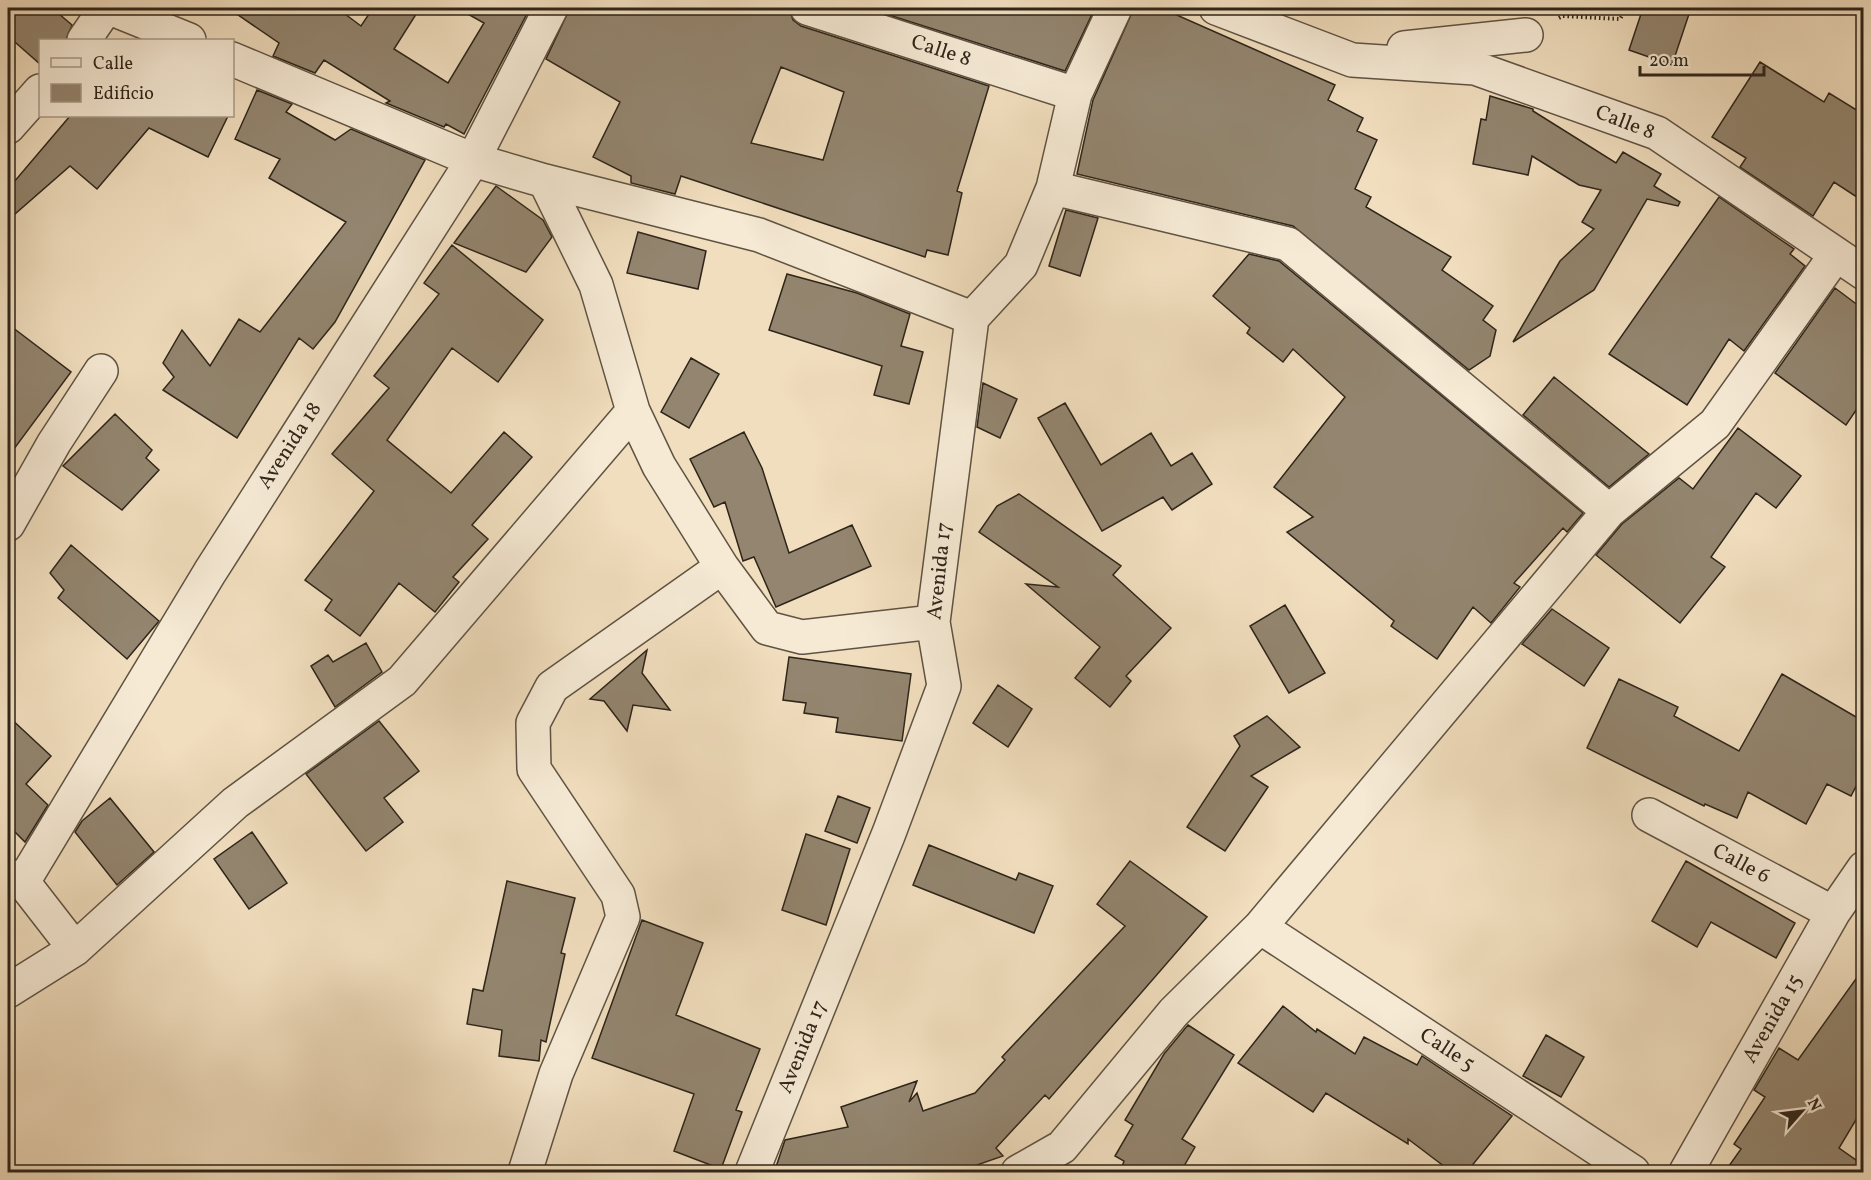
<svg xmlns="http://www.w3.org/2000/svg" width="1871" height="1180" font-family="Vollkorn,serif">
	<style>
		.building { fill: #93856f; stroke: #2e251a; stroke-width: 1.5; fill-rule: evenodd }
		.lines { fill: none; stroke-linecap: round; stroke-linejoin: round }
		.minor-casing { stroke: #5f5343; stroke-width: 36 }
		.path { stroke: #2e251a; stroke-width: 4; stroke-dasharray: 1.5 3; stroke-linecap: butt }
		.minor { stroke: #f6ead5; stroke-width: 33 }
		.labels { text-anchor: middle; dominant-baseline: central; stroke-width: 6; stroke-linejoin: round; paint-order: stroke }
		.street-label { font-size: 21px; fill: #2e251a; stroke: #f6ead5 }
	</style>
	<rect width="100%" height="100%" fill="#f1debe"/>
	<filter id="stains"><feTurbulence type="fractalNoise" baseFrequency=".00333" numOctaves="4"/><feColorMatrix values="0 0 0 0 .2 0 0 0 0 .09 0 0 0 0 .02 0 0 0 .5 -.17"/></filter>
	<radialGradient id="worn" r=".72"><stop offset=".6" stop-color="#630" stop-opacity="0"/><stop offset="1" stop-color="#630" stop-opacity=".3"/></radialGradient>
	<path class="building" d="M 8,8 L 52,8 L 72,25 L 66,40 L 40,40 L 40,64 L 8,36 Z
		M 228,8 L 337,8 L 361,26 L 373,8 L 420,8 L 394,49 L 448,83 L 484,23 L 457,8 L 530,8 L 464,134 L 446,124 L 444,127 L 386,103 L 390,101 L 324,60 L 315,73 L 273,56 L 279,43 Z
		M 570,8 L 789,8 L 793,20 L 801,26 L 989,86 L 957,191 L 962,193 L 948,255 L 927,250 L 925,257 L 681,176 L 675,194 L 631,183 L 631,176 L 593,157 L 620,102 L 546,59 ZM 781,67 L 844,92 L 823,160 L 751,143 Z
		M 867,8 L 1095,8 L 1065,71 Z
		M 1134,8 L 1161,8 L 1335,85 L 1328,100 L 1363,118 L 1357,131 L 1377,140 L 1355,189 L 1371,197 L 1366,207 L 1451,257 L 1442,270 L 1493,306 L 1483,320 L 1496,330 L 1490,356 L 1469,370 L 1293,226 L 1077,174 L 1093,100 Z
		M 1643,8 L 1691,8 L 1672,65 L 1629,50 Z
		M 1760,62 L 1824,102 L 1829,93 L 1863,114 L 1863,201 L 1834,182 L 1813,216 L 1740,167 L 1746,158 L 1712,137 Z
		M 257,90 L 292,104 L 286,112 L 335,140 L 351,129 L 425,160 L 335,322 L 313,349 L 299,338 L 237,438 L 163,390 L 174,377 L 163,363 L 182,330 L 210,366 L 239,319 L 260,332 L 346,222 L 269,178 L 280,159 L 235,139 Z
		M 1490,96 L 1533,109 L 1533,111 L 1616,163 L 1623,152 L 1661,174 L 1654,186 L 1680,202 L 1678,206 L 1647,199 L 1594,290 L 1513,342 L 1560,261 L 1594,229 L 1582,222 L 1601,190 L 1579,185 L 1532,156 L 1528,175 L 1473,164 L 1481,119 L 1486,120 Z
		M 70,116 L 228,116 L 208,157 L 149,128 L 97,189 L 70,166 L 8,220 L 8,189 Z
		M 496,186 L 543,220 L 552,237 L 526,272 L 454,243 Z
		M 1719,197 L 1794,249 L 1790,254 L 1805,266 L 1744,351 L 1729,339 L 1687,405 L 1609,354 Z
		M 1066,210 L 1098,218 L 1080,276 L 1049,266 Z
		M 638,232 L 706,251 L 698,289 L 627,273 Z
		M 452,245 L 543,320 L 498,382 L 452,348 L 387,440 L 451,493 L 504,432 L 532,457 L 472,525 L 488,539 L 453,577 L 459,582 L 435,612 L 399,583 L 360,636 L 325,610 L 332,600 L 305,580 L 374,491 L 332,454 L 389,388 L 374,376 L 439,294 L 424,283 Z
		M 1249,254 L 1279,261 L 1583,513 L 1567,532 L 1563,528 L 1514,583 L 1520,587 L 1491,623 L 1473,607 L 1437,659 L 1391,626 L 1394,621 L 1287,532 L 1313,517 L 1274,487 L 1345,397 L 1293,349 L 1283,362 L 1247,333 L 1250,328 L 1213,296 Z
		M 787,274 L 857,293 L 910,314 L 901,346 L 923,352 L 909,404 L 874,395 L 882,366 L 769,330 Z
		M 1835,288 L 1863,309 L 1863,400 L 1846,425 L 1775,373 Z
		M 8,324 L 71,372 L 8,457 Z
		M 691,358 L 719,374 L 689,428 L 661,412 Z
		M 1554,377 L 1649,454 L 1609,487 L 1523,415 Z
		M 983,383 L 1017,399 L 1000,438 L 977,427 Z
		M 1065,403 L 1101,465 L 1151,433 L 1171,466 L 1192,453 L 1212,484 L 1172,510 L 1163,497 L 1102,531 L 1038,418 Z
		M 115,414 L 152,450 L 146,458 L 159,470 L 122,510 L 63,466 Z
		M 1738,428 L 1801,476 L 1776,508 L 1756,493 L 1711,557 L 1725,567 L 1680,623 L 1596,555 L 1622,524 L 1679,478 L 1693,489 Z
		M 744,432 L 762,468 L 789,553 L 852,525 L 871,566 L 776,607 L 754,557 L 743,561 L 725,502 L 714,507 L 690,459 Z
		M 1019,494 L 1121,566 L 1113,575 L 1171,628 L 1126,676 L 1131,681 L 1110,707 L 1075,678 L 1100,647 L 1026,584 L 1058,587 L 979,532 L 997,506 Z
		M 71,545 L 159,621 L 127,659 L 58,598 L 64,590 L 50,573 Z
		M 1285,605 L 1325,673 L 1289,693 L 1250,626 Z
		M 1552,609 L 1609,648 L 1584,686 L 1522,644 Z
		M 366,643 L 382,672 L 335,707 L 311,666 L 328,655 L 333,662 Z
		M 647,650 L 642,673 L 670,710 L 633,705 L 627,731 L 604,701 L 590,699 Z
		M 789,657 L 911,674 L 902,741 L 836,732 L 838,718 L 804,713 L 806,703 L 783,700 Z
		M 1782,674 L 1863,721 L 1863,773 L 1851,796 L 1827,784 L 1806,824 L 1748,792 L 1737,818 L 1705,804 L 1704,806 L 1587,748 L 1619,679 L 1678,707 L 1674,716 L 1739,751 Z
		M 998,685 L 1032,709 L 1008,747 L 973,723 Z
		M 8,716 L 51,756 L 26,784 L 48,805 L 25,842 L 8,825 Z
		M 1267,716 L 1300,747 L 1251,776 L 1268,787 L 1225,851 L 1187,827 L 1240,746 L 1234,736 Z
		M 379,721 L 419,771 L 384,798 L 403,822 L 366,851 L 306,774 Z
		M 838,796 L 870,808 L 857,843 L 825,831 Z
		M 110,798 L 154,852 L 117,885 L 75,832 L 82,821 Z
		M 252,832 L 287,883 L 249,909 L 214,859 Z
		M 806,834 L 850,849 L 826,925 L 782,910 Z
		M 929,845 L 1016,880 L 1019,873 L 1053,886 L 1034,933 L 913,885 Z
		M 1130,861 L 1207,917 L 1049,1099 L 1045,1095 L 996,1148 L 1003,1156 L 954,1173 L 774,1173 L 785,1140 L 848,1127 L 841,1107 L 917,1081 L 909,1102 L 917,1093 L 923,1111 L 975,1093 L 1005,1060 L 1002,1057 L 1125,926 L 1097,904 Z
		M 1686,861 L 1795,923 L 1776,958 L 1711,922 L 1697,947 L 1652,921 Z
		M 507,881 L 575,898 L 561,953 L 565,954 L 546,1042 L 541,1040 L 539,1061 L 499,1056 L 502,1030 L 467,1024 L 473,989 L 483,991 Z
		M 642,920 L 703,943 L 676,1015 L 760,1049 L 736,1110 L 742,1112 L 721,1169 L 674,1151 L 694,1094 L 592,1058 Z
		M 1863,969 L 1863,1108 L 1839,1148 L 1863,1165 L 1863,1173 L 1724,1173 L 1741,1149 L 1734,1144 L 1765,1097 L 1754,1090 L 1779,1048 L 1798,1060 Z
		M 1283,1006 L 1316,1032 L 1317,1029 L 1355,1054 L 1364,1037 L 1417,1065 L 1422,1056 L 1512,1116 L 1466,1173 L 1453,1173 L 1408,1139 L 1408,1144 L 1326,1093 L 1313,1112 L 1238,1063 Z
		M 1188,1025 L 1234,1055 L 1182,1139 L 1195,1147 L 1180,1173 L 1120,1173 L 1124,1161 L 1115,1156 L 1133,1125 L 1125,1120 L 1164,1054 Z
		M 1546,1035 L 1584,1057 L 1561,1097 L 1523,1076 Z"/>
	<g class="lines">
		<defs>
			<path id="minor" d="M 110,8 L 189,40
				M 807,8 L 1075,94
				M 1216,8 L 1352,60 L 1475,68 L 1657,133 L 1864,273
				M 84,40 L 106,8
				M 1404,48 L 1526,35
				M 232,59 L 473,160 L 545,181 L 759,235 L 972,318
				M 8,127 L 40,91
				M 545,181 L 596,285 L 633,411 L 659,466 L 722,567 L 767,628 L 802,637 L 933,622
				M 1053,188 L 1288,244 L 1609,511
				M 8,524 L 54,443 L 101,371
				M 1649,815 L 1833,913
				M 8,875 L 23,882 L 75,949
				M 23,882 L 210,572 L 473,160 L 551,8
				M 1260,927 L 1633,1172
				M 8,991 L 75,949 L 235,803 L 402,681 L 633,411
				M 525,1172 L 556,1074 L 623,917 L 618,895 L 534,769 L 533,723 L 552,687 L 722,567
				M 752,1172 L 889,833 L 944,686 L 933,622 L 972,318 L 1021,265 L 1053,188 L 1075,94 L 1115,8
				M 1018,1172 L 1062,1147 L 1174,1012 L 1260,927 L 1609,511 L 1715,424 L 1835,256
				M 1686,1172 L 1833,913 L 1864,868"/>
		</defs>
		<use href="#minor" class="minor-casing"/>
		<path class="path" d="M 1559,18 L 1563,16 L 1620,19 L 1627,8"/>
		<use href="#minor" class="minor"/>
	</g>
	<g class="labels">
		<g class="street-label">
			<text transform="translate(941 51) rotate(18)">Calle 8</text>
			<text transform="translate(1625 123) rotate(21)">Calle 8</text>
			<text transform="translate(290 446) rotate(-57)">Avenida 18</text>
			<text transform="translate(940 571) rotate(-84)">Avenida 17</text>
			<text transform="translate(1741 864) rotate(28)">Calle 6</text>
			<text transform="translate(1773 1019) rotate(-60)">Avenida 15</text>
			<text transform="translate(803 1047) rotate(-68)">Avenida 17</text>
			<text transform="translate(1447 1050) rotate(33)">Calle 5</text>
		</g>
	</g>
	<rect width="1871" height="1180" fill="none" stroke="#f1debe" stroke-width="30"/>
	<rect x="9" y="9" width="1853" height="1162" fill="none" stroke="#2e251a" stroke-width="3"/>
	<rect x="15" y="15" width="1841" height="1150" fill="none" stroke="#2e251a" stroke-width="1.5"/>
	<rect x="39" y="39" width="195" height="78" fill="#f6ead5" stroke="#a69b8a" stroke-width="1.5"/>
	<rect x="51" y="58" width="30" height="9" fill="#f6ead5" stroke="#a69b8a" stroke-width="1.5"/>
	<text x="93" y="69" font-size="18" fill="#2e251a">Calle</text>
	<rect x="51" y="84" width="30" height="18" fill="#93856f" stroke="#a69b8a" stroke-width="1.5"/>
	<text x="93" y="99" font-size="18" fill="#2e251a">Edificio</text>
	<g transform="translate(1802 1111) rotate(62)" stroke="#f6ead5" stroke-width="4.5" paint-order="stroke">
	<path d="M0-4.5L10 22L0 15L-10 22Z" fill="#2e251a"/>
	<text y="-9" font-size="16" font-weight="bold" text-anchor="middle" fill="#2e251a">N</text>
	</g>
	<path d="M1640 66v9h124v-9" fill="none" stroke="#2e251a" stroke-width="3"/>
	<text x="1649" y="66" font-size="18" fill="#2e251a" stroke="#f6ead5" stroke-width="4.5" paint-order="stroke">20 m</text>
	<rect width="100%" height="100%" filter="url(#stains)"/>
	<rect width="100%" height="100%" fill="url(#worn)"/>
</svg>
